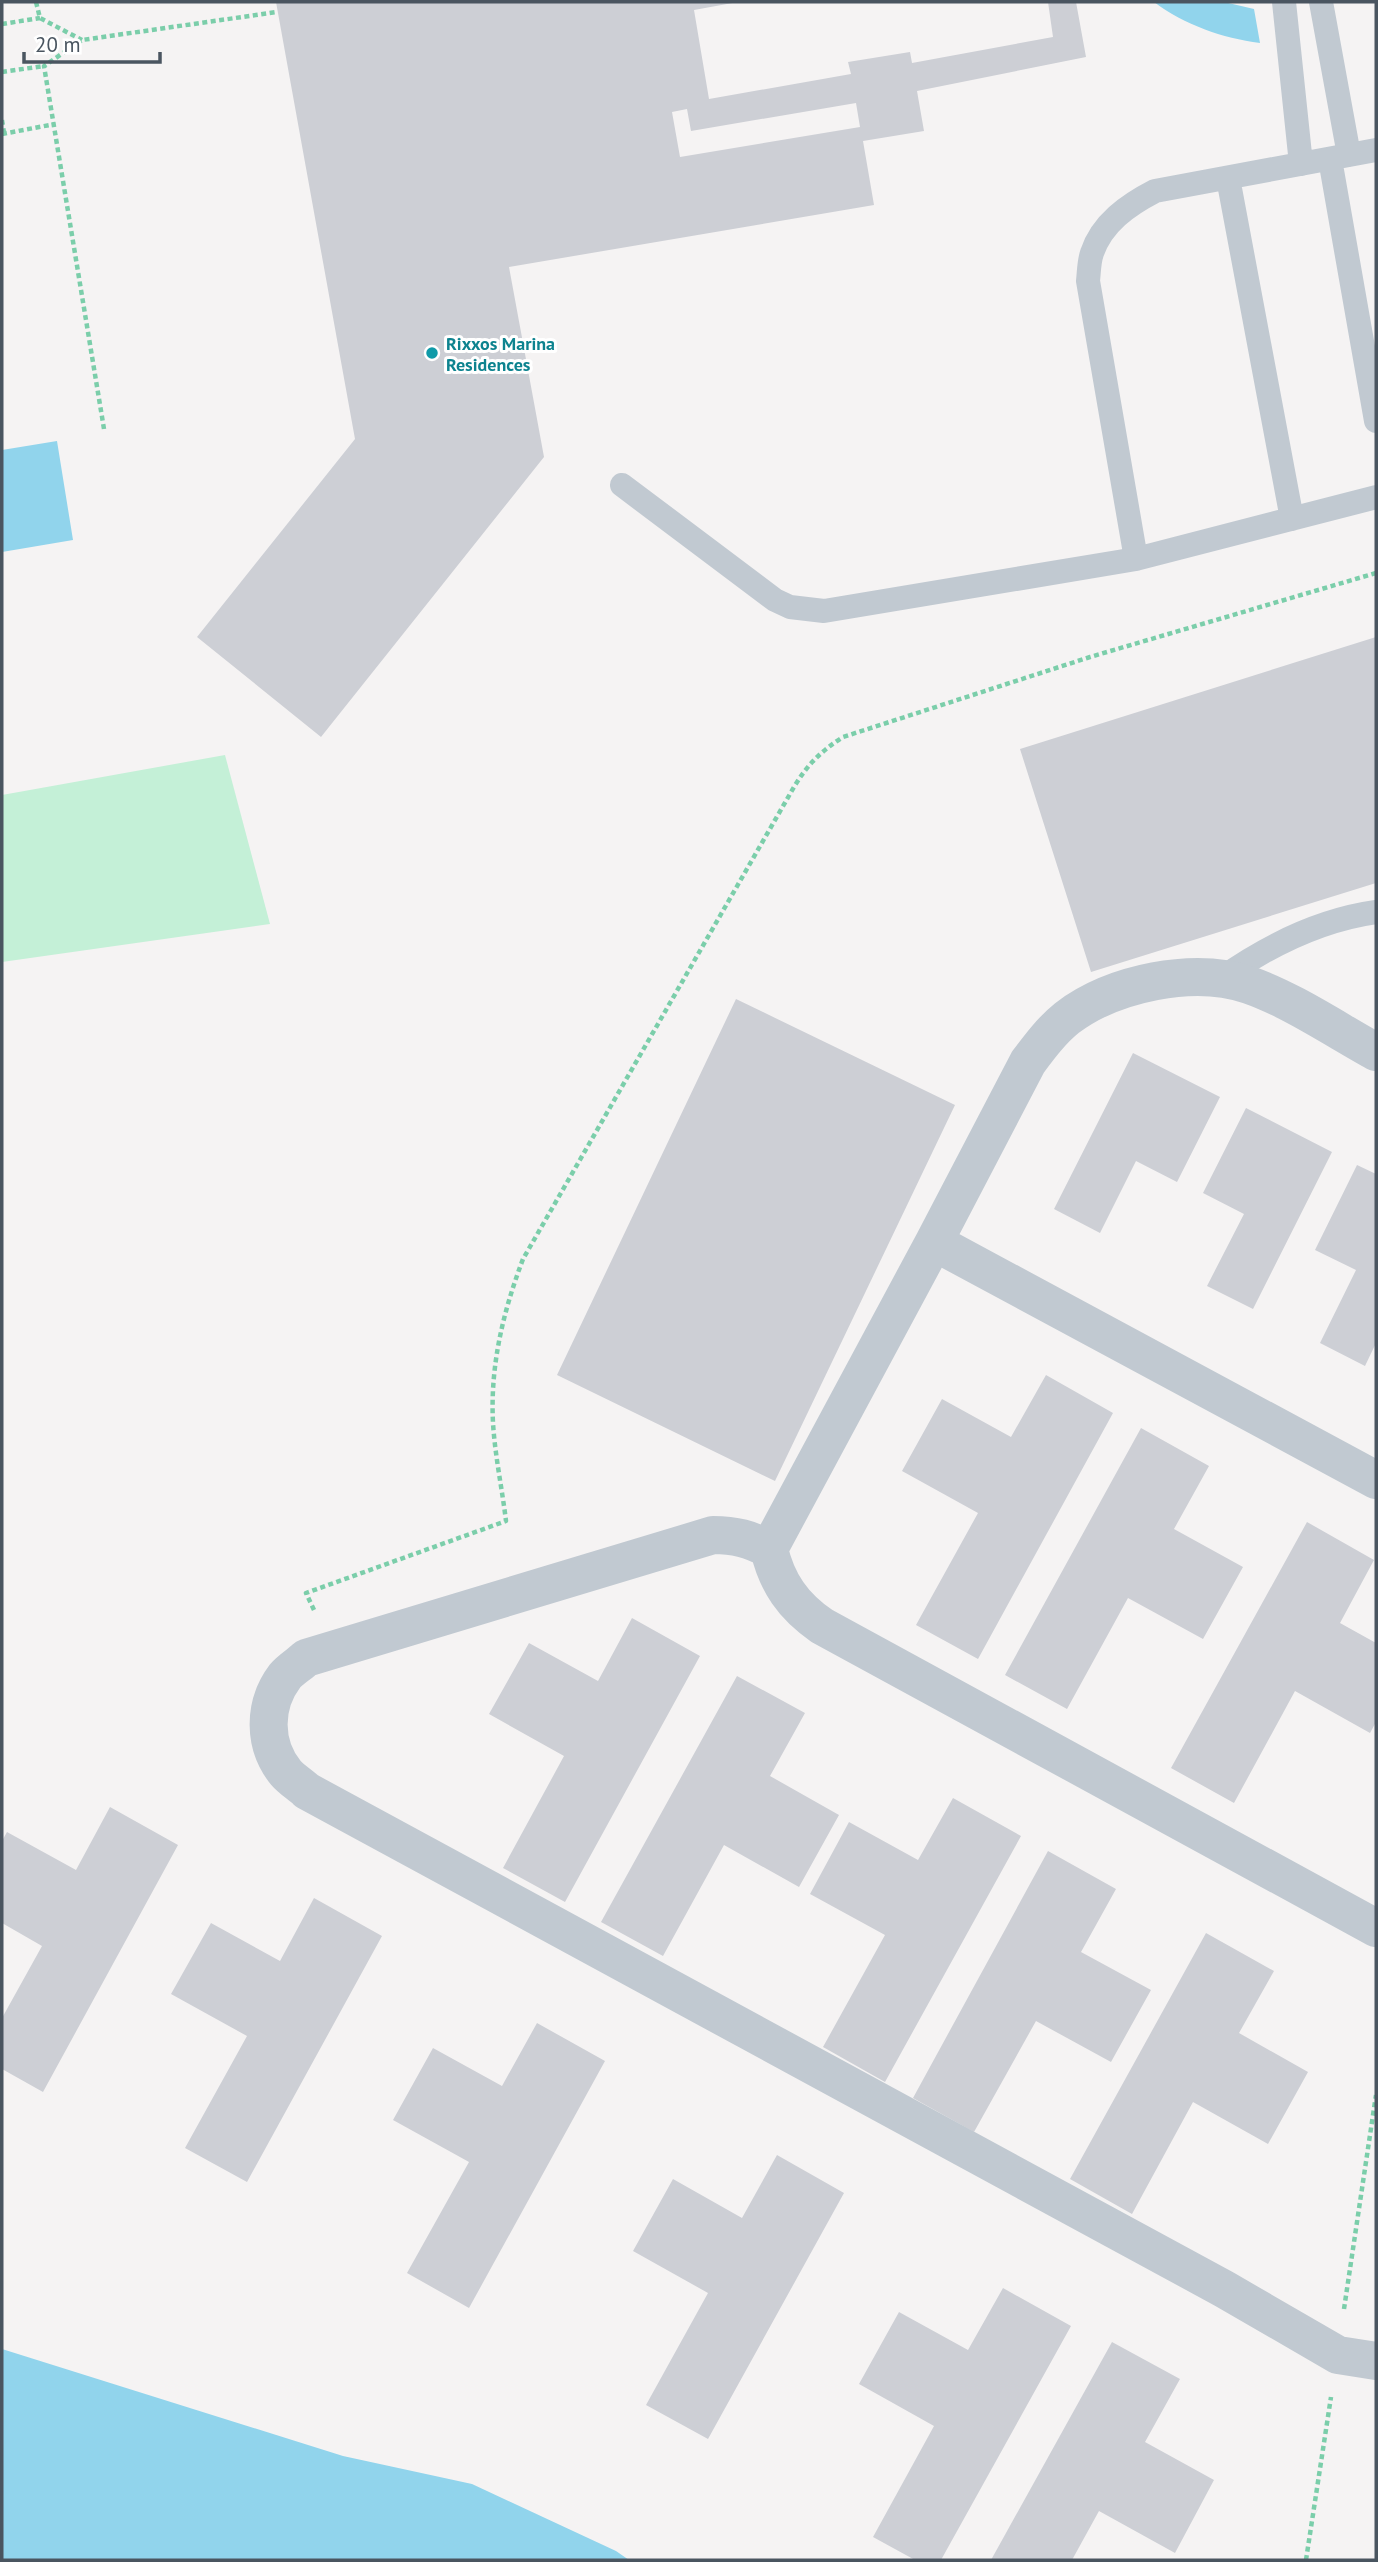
<svg xmlns="http://www.w3.org/2000/svg" width="1378" height="2562" font-family="'PT Sans',sans-serif">
	<style>
		.green { fill: #c4f0d7 }
		.water { fill: #91d4ec }
		.building { fill: #cdcfd5; fill-rule: evenodd }
		.lines { fill: none; stroke-linecap: round; stroke-linejoin: round }
		.path { stroke: #7bceaa; stroke-width: 4.5; stroke-dasharray: 5 3.5; stroke-linecap: butt }
		.service { stroke: #c1c9d1; stroke-width: 24 }
		.minor { stroke: #c1c9d1; stroke-width: 38 }
		.culture-dot { fill: #0f9aa8; stroke: #fff; stroke-width: 2.5 }
		.labels { text-anchor: middle; dominant-baseline: central; stroke-width: 6; stroke-linejoin: round; paint-order: stroke }
		.culture-label { font-size: 18px; font-weight: bold; fill: #0d838f; stroke: #fff; text-anchor: start }
	</style>
	<rect width="100%" height="100%" fill="#f5f3f3"/>
	<path class="green" d="M 225,755 L 270,924 L 2,962 L 2,795 Z"/>
	<path class="water" d="M 1154,2 L 1224,2 L 1254,9 L 1260,43 C 1222,38 1185,25 1154,2 Z
		M 57,441 L 73,540 L 2,552 L 2,450 Z
		M 2,2349 L 343,2456 L 472,2484 L 616,2551 L 629,2560 L 2,2560 Z"/>
	<path class="building" d="M 276,2 L 738,2 L 694,10 L 709,99 L 851,74 L 848,62 L 910,52 L 912,63 L 1053,37 L 1048,2 L 1076,2 L 1086,57 L 917,91 L 924,131 L 863,141 L 874,205 L 509,267 L 544,457 L 321,737 L 197,637 L 355,439 ZM 856,103 L 860,127 L 680,157 L 672,112 L 687,109 L 691,131 Z
		M 1376,637 L 1376,883 L 1091,972 L 1020,749 Z
		M 736,999 L 955,1105 L 775,1481 L 557,1375 Z
		M 1133,1053 L 1220,1097 L 1177,1182 L 1136,1161 L 1100,1233 L 1054,1209 Z
		M 1246,1108 L 1332,1152 L 1253,1309 L 1207,1286 L 1244,1214 L 1203,1193 Z
		M 1357,1165 L 1376,1174 L 1376,1343 L 1365,1366 L 1320,1343 L 1356,1270 L 1315,1250 Z
		M 1046,1375 L 1113,1413 L 978,1659 L 916,1625 L 978,1513 L 902,1471 L 942,1399 L 1011,1437 Z
		M 1141,1428 L 1209,1466 L 1174,1529 L 1243,1567 L 1203,1639 L 1128,1598 L 1067,1709 L 1005,1675 Z
		M 1307,1522 L 1374,1560 L 1340,1623 L 1376,1643 L 1376,1722 L 1370,1733 L 1295,1691 L 1234,1803 L 1171,1768 Z
		M 632,1618 L 700,1656 L 565,1902 L 503,1868 L 564,1756 L 489,1714 L 529,1643 L 598,1681 Z
		M 737,1676 L 805,1713 L 770,1776 L 839,1815 L 799,1887 L 724,1845 L 663,1956 L 601,1922 Z
		M 953,1798 L 1021,1836 L 885,2082 L 823,2047 L 885,1935 L 810,1894 L 849,1822 L 918,1860 Z
		M 110,1807 L 178,1845 L 43,2092 L 2,2069 L 2,2018 L 42,1946 L 2,1923 L 2,1841 L 7,1832 L 76,1870 Z
		M 1048,1851 L 1116,1889 L 1081,1952 L 1151,1990 L 1111,2062 L 1036,2021 L 974,2132 L 913,2098 Z
		M 314,1898 L 382,1936 L 247,2182 L 185,2148 L 247,2036 L 171,1994 L 211,1923 L 280,1961 Z
		M 1206,1933 L 1274,1971 L 1239,2033 L 1308,2072 L 1268,2144 L 1193,2102 L 1132,2214 L 1070,2179 Z
		M 537,2023 L 605,2061 L 469,2308 L 407,2273 L 469,2162 L 393,2120 L 433,2048 L 502,2086 Z
		M 777,2155 L 844,2193 L 708,2439 L 646,2405 L 708,2293 L 633,2251 L 673,2179 L 742,2218 Z
		M 1003,2288 L 1071,2326 L 941,2560 L 915,2560 L 873,2537 L 934,2426 L 859,2384 L 899,2312 L 968,2350 Z
		M 1112,2342 L 1180,2379 L 1145,2442 L 1214,2480 L 1175,2553 L 1099,2511 L 1072,2560 L 991,2560 Z"/>
	<g class="lines">
		<path class="path" d="M 36,2 L 40,18 L 82,40
			M 2,24 L 40,18
			M 2,72 L 44,66
			M 2,120 L 4,133
			M 2,134 L 55,124
			M 104,429 L 44,66 L 82,40 L 277,12
			M 314,1610 L 306,1593 L 506,1521 C 502,1488 495,1456 493,1423 C 490,1366 503,1312 523,1259 L 794,787 C 807,765 821,751 843,737 L 1090,657 L 1376,573
			M 1344,2309 L 1376,2095
			M 1306,2560 L 1331,2397"/>
		<path class="service" d="M 1284,2 L 1301,164
			M 1321,2 L 1349,155
			M 1330,159 L 1376,421
			M 1228,178 L 1292,519
			M 622,485 L 775,600 L 790,607 L 824,611 L 1136,559 L 1376,497
			M 1136,559 L 1088,281 C 1089,272 1089,261 1092,253 C 1102,223 1128,205 1155,191 L 1376,150
			M 1222,978 C 1269,945 1319,920 1376,912"/>
		<path class="minor" d="M 934,1242 L 1376,1480
			M 769,1549 L 934,1242 L 1028,1062 C 1040,1046 1052,1030 1067,1018 C 1113,983 1194,966 1249,985 C 1292,1000 1336,1030 1376,1052
			M 1376,1928 L 822,1626 C 793,1606 777,1583 769,1549 C 750,1539 735,1535 713,1535 L 306,1658 C 300,1664 291,1669 285,1676 C 263,1705 263,1745 286,1773 C 292,1780 301,1785 307,1791 L 1224,2289 L 1338,2355 L 1376,2361"/>
	</g>
	<circle class="culture-dot" cx="432" cy="353" r="7"/>
	<g class="labels">
		<g class="culture-label">
			<text x="446" y="343">Rixxos Marina<tspan x="446" dy="21">Residences</tspan></text>
		</g>
	</g>
	<rect width="1378" height="2562" fill="none" stroke="#4a5560" stroke-width="7"/>
	<path d="M24 52v10h136v-10" fill="none" stroke="#4a5560" stroke-width="3.5"/>
	<text x="35" y="52" font-size="21" fill="#4a5560" stroke="#ffffff" stroke-width="5" paint-order="stroke">20 m</text>
</svg>
